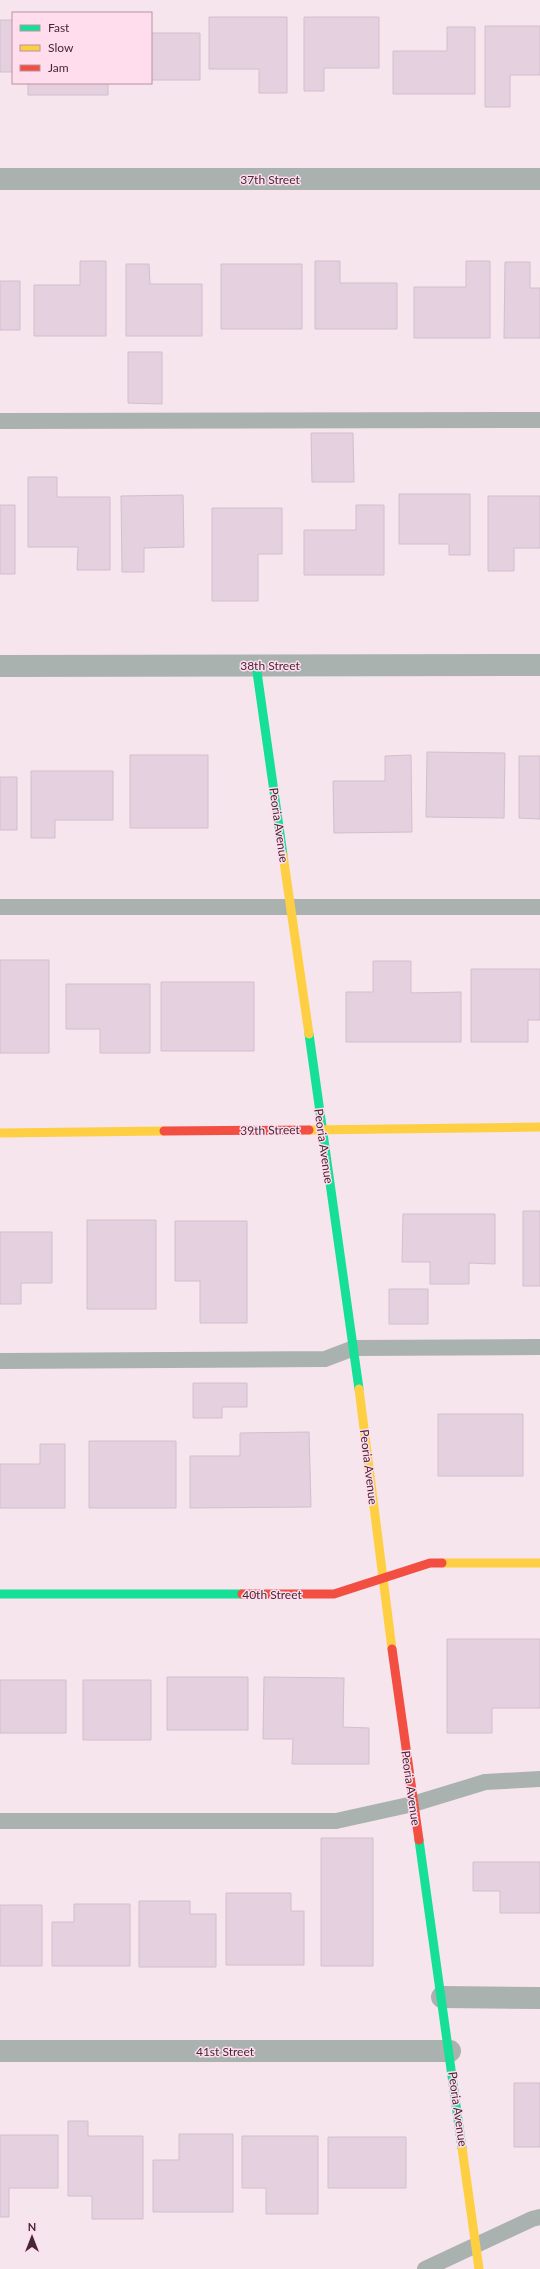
<svg xmlns="http://www.w3.org/2000/svg" width="540" height="2269" font-family="Lato,sans-serif">
	<style>
		.building { fill: #e5d0df; stroke: #d2becd }
		.lines { fill: none; stroke-linecap: round; stroke-linejoin: round }
		.lane { stroke: #aab2b0; stroke-width: 16 }
		.street { stroke: #aab2b0; stroke-width: 22 }
		.fast { stroke: #16e098; stroke-width: 9 }
		.slow { stroke: #ffcf43; stroke-width: 9 }
		.jam { stroke: #f24e42; stroke-width: 9 }
		.labels { text-anchor: middle; dominant-baseline: central; stroke-width: 3; stroke-linejoin: round; paint-order: stroke }
		.street-label { font-size: 12px; fill: #462736; stroke: #ffddec }
	</style>
	<rect width="100%" height="100%" fill="#f7e5ed"/>
	<path class="building" d="M 209,17 L 287,17 L 287,93 L 259,93 L 259,69 L 209,69 Z
		M 304,17 L 379,17 L 379,68 L 324,68 L 324,91 L 304,91 Z
		M 0,20 L 13,20 L 13,72 L 0,72 Z
		M 485,26 L 540,26 L 540,75 L 510,75 L 510,107 L 485,107 Z
		M 447,27 L 475,27 L 475,94 L 393,94 L 393,51 L 447,51 Z
		M 151,33 L 200,33 L 200,80 L 151,80 Z
		M 28,83 L 108,83 L 108,95 L 28,95 Z
		M 80,261 L 106,261 L 106,336 L 34,336 L 34,285 L 80,285 Z
		M 315,261 L 340,261 L 340,283 L 397,283 L 397,329 L 315,329 Z
		M 466,261 L 490,261 L 490,338 L 414,338 L 414,287 L 466,287 Z
		M 505,262 L 530,262 L 530,288 L 540,288 L 540,338 L 504,338 Z
		M 126,264 L 149,264 L 150,284 L 202,284 L 202,336 L 126,336 Z
		M 221,264 L 302,264 L 302,329 L 221,329 Z
		M 0,281 L 20,281 L 20,330 L 0,330 Z
		M 128,352 L 162,352 L 162,404 L 128,403 Z
		M 311,433 L 353,433 L 354,482 L 312,482 Z
		M 28,477 L 57,477 L 57,497 L 110,497 L 110,570 L 77,570 L 78,547 L 28,547 Z
		M 399,494 L 470,494 L 470,555 L 449,555 L 449,544 L 399,544 Z
		M 183,495 L 184,547 L 144,548 L 144,572 L 122,572 L 121,496 Z
		M 488,496 L 540,496 L 540,548 L 514,548 L 514,571 L 488,571 Z
		M 0,505 L 15,505 L 15,574 L 0,574 Z
		M 356,505 L 384,505 L 384,575 L 304,575 L 304,530 L 356,530 Z
		M 212,508 L 282,508 L 282,554 L 258,554 L 258,601 L 212,601 Z
		M 427,752 L 505,753 L 504,818 L 426,817 Z
		M 130,755 L 208,755 L 208,828 L 130,828 Z
		M 411,755 L 412,832 L 334,833 L 333,781 L 385,781 L 385,756 Z
		M 519,756 L 540,756 L 540,819 L 519,818 Z
		M 31,771 L 113,771 L 113,820 L 55,820 L 55,838 L 31,838 Z
		M 0,777 L 17,777 L 17,830 L 0,830 Z
		M 0,960 L 49,960 L 49,1053 L 0,1053 Z
		M 373,961 L 411,961 L 411,993 L 461,992 L 461,1042 L 346,1042 L 346,992 L 373,992 Z
		M 471,969 L 540,969 L 540,1020 L 528,1020 L 528,1042 L 471,1042 Z
		M 161,982 L 254,982 L 254,1051 L 161,1051 Z
		M 66,984 L 150,984 L 150,1053 L 100,1053 L 100,1029 L 66,1029 Z
		M 523,1211 L 540,1211 L 540,1286 L 523,1286 Z
		M 403,1214 L 495,1214 L 495,1264 L 469,1263 L 469,1284 L 430,1284 L 430,1262 L 402,1262 Z
		M 87,1220 L 156,1220 L 156,1309 L 87,1309 Z
		M 175,1221 L 247,1221 L 247,1323 L 200,1323 L 200,1281 L 175,1281 Z
		M 0,1232 L 52,1232 L 52,1283 L 21,1283 L 21,1304 L 0,1304 Z
		M 389,1289 L 428,1289 L 428,1324 L 389,1324 Z
		M 193,1383 L 247,1383 L 247,1407 L 222,1407 L 222,1418 L 193,1418 Z
		M 438,1414 L 523,1414 L 523,1476 L 438,1476 Z
		M 309,1432 L 311,1507 L 190,1508 L 190,1456 L 240,1456 L 240,1433 Z
		M 89,1441 L 176,1441 L 176,1508 L 89,1508 Z
		M 40,1444 L 65,1444 L 65,1508 L 0,1508 L 0,1464 L 40,1464 Z
		M 447,1639 L 540,1639 L 540,1708 L 492,1708 L 492,1733 L 447,1733 Z
		M 167,1677 L 248,1677 L 248,1730 L 167,1730 Z
		M 264,1677 L 344,1678 L 343,1727 L 369,1728 L 369,1764 L 292,1764 L 293,1739 L 263,1739 Z
		M 0,1680 L 66,1680 L 66,1733 L 0,1733 Z
		M 83,1680 L 151,1680 L 151,1740 L 83,1740 Z
		M 321,1838 L 373,1838 L 373,1966 L 321,1966 Z
		M 473,1862 L 540,1862 L 540,1913 L 500,1913 L 500,1891 L 473,1891 Z
		M 226,1893 L 291,1893 L 291,1911 L 304,1911 L 304,1965 L 226,1965 Z
		M 139,1901 L 190,1901 L 190,1914 L 216,1914 L 216,1967 L 139,1967 Z
		M 74,1904 L 130,1904 L 130,1966 L 52,1966 L 52,1922 L 74,1922 Z
		M 0,1905 L 42,1905 L 42,1966 L 0,1966 Z
		M 514,2083 L 540,2083 L 540,2147 L 514,2147 Z
		M 68,2121 L 88,2121 L 88,2136 L 143,2136 L 143,2219 L 92,2219 L 92,2196 L 68,2196 Z
		M 179,2134 L 233,2134 L 233,2212 L 153,2212 L 153,2160 L 179,2160 Z
		M 0,2135 L 58,2135 L 58,2188 L 9,2188 L 9,2217 L 0,2217 Z
		M 242,2136 L 318,2136 L 318,2214 L 266,2214 L 266,2188 L 242,2188 Z
		M 328,2137 L 406,2137 L 406,2188 L 328,2188 Z"/>
	<g class="lines">
		<path class="lane" d="M 0,421 L 540,420
			M 0,907 L 540,907
			M 0,1361 L 325,1359 L 354,1348 L 540,1347
			M 0,1821 L 336,1821 L 413,1804 L 485,1782 L 540,1779
			M 425,2269 L 532,2219 L 540,2217"/>
		<path class="street" d="M 0,179 L 540,179
			M 0,666 L 540,665
			M 442,1997 L 540,1998
			M 0,2051 L 450,2051"/>
		<path class="fast" d="M 256,665 L 283,855
			M 309,1034 L 359,1389
			M 0,1594 L 242,1594
			M 419,1840 L 462,2148"/>
		<path class="slow" d="M 283,855 L 309,1034
			M 309,1130 L 540,1127
			M 0,1133 L 164,1131
			M 359,1389 L 392,1649
			M 442,1563 L 540,1563
			M 462,2148 L 479,2269"/>
		<path class="jam" d="M 164,1131 L 309,1130
			M 242,1594 L 334,1594 L 430,1563 L 442,1563
			M 392,1649 L 419,1840"/>
	</g>
	<g class="labels">
		<g class="street-label">
			<text x="270" y="179">37th Street</text>
			<text x="270" y="665">38th Street</text>
			<text transform="translate(279 825) rotate(82)">Peoria Avenue</text>
			<text transform="translate(270 1130) rotate(-1)">39th Street</text>
			<text transform="translate(324 1146) rotate(82)">Peoria Avenue</text>
			<text transform="translate(369 1467) rotate(83)">Peoria Avenue</text>
			<text x="272" y="1594">40th Street</text>
			<text transform="translate(411 1788) rotate(82)">Peoria Avenue</text>
			<text x="225" y="2051">41st Street</text>
			<text transform="translate(458 2109) rotate(82)">Peoria Avenue</text>
		</g>
	</g>
	<rect x="12" y="12" width="140" height="72" fill="#ffddec" stroke="#b594a3"/>
	<rect x="20" y="25" width="20" height="6" fill="#16e098" stroke="#b594a3"/>
	<text x="48" y="32" font-size="12" fill="#462736">Fast</text>
	<rect x="20" y="45" width="20" height="6" fill="#ffcf43" stroke="#b594a3"/>
	<text x="48" y="52" font-size="12" fill="#462736">Slow</text>
	<rect x="20" y="65" width="20" height="6" fill="#f24e42" stroke="#b594a3"/>
	<text x="48" y="72" font-size="12" fill="#462736">Jam</text>
	<g transform="translate(32 2237)" stroke="#ffddec" stroke-width="3" paint-order="stroke">
	<path d="M0-3L7 15L0 10L-7 15Z" fill="#462736"/>
	<text y="-6" font-size="11" font-weight="bold" text-anchor="middle" fill="#462736">N</text>
	</g>
</svg>
